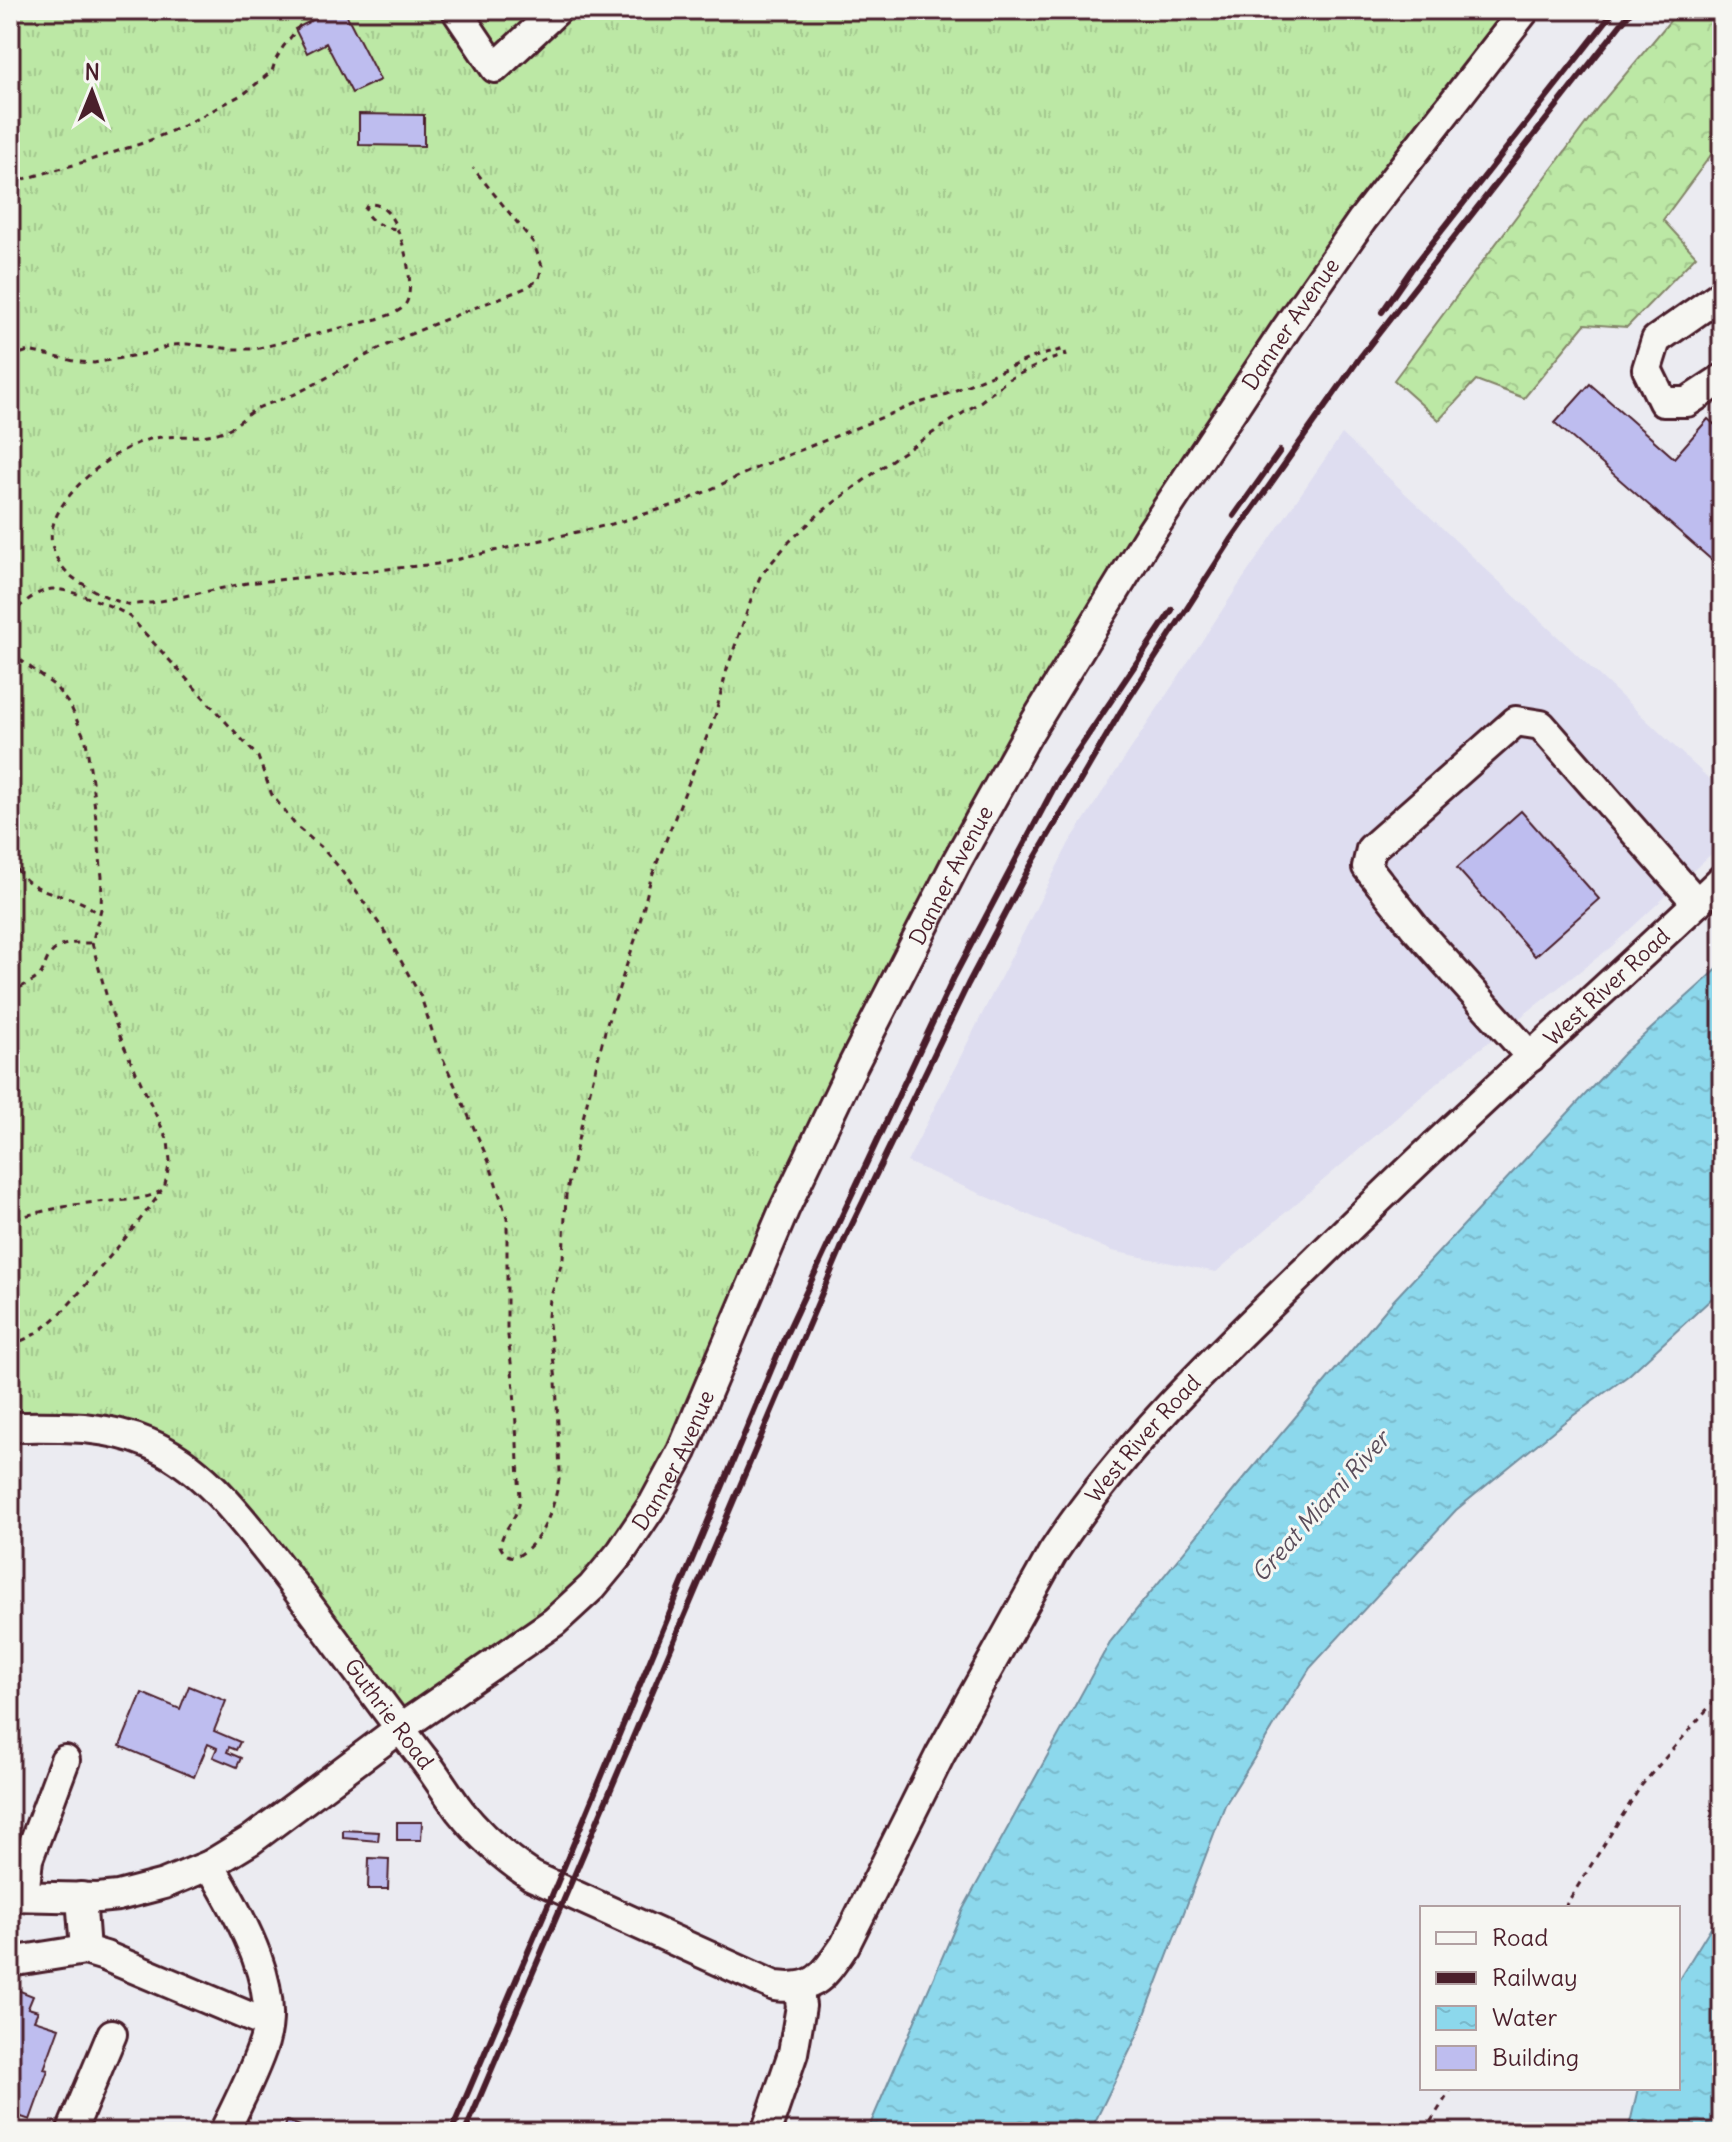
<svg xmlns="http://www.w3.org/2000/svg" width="1732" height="2142" font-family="Delius,sans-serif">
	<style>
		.built { fill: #deddf0 }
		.grass { fill: url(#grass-tufts); stroke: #838468; stroke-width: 2 }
		.forest { fill: url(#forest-crowns); stroke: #838468; stroke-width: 2 }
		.water { fill: url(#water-ripples); stroke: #728e9f; stroke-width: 2 }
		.building { fill: #bebdef; stroke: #4a1f2b; stroke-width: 2 }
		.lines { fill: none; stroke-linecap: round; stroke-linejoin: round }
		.minor-casing { stroke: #4a1f2b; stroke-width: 34 }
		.path { stroke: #4a1f2b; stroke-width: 3; stroke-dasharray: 6 6; stroke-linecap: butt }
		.minor { stroke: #f6f6f2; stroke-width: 28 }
		.rail { stroke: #4a1f2b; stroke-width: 6 }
		.labels { text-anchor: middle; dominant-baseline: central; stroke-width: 6; stroke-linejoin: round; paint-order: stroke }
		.street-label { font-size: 22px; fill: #4a1f2b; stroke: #f6f6f2 }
		.water-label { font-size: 24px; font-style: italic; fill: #5a4d5b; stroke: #f6f6f2 }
	</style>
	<defs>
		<pattern id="grass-tufts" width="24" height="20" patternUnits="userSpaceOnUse" patternTransform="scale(2)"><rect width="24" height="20" fill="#bce8a5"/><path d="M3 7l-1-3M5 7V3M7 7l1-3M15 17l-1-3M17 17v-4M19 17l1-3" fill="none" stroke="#a3c78e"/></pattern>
		<pattern id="forest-crowns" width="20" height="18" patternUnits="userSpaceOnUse" patternTransform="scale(2)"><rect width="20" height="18" fill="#bce8a5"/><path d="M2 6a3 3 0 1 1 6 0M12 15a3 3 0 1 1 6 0" fill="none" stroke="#a3c78e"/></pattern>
		<pattern id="water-ripples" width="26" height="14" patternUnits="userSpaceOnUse" patternTransform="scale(2)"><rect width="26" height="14" fill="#8cd8ec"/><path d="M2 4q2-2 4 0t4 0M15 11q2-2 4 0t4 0" fill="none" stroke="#7ab9cb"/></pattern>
	</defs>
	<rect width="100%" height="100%" fill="#ebebf1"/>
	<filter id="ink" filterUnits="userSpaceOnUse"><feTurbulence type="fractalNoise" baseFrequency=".0125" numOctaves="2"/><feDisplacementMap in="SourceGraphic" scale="16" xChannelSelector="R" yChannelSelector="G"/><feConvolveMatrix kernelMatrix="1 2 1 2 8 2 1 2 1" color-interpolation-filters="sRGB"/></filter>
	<g filter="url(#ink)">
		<path class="built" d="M 1342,434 L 1722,791 L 1722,844 L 1611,947 L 1450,1072 L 1216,1272 L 1112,1251 L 907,1162 L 1069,843 L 1240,583 Z"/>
		<path class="grass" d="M 10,10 L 1525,10 L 1362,220 L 1026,737 L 621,1552 L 399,1729 L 179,1458 L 10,1427 Z"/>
		<path class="forest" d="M 1679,10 L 1722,10 L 1722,140 L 1663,220 L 1696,256 L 1627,327 L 1585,324 L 1524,398 L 1476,380 L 1439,420 L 1394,380 L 1598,107 Z"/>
		<path class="water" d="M 1722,965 L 1722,1289 L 1629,1375 L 1563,1423 L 1456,1510 L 1310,1668 L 1225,1805 L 1136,2038 L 1090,2132 L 867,2132 L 963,1909 L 1110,1642 L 1239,1484 L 1393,1301 L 1623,1054 Z
			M 1722,1909 L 1722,2132 L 1628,2132 L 1638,2088 L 1678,2088 L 1678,1981 Z"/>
		<path class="building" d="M 332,10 L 344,10 L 380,80 L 352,93 L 326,43 L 307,53 L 295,29 Z
			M 359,114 L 424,115 L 424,146 L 359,145 Z
			M 1590,384 L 1674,458 L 1708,419 L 1722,431 L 1722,569 L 1555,423 Z
			M 1521,811 L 1599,899 L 1535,956 L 1457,868 Z
			M 189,1686 L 226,1701 L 214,1731 L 240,1742 L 236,1750 L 229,1747 L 227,1752 L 241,1758 L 237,1767 L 213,1757 L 217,1748 L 208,1744 L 194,1777 L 120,1746 L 142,1693 L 180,1709 Z
			M 397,1822 L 422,1822 L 421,1840 L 397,1840 Z
			M 343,1830 L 379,1832 L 378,1841 L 343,1838 Z
			M 369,1858 L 389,1859 L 388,1889 L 368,1889 Z
			M 10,1987 L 33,1996 L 28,2008 L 38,2011 L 34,2020 L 59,2028 L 44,2069 L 48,2070 L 30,2120 L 10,2113 Z
			M 287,2121 L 316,2132 L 283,2132 Z"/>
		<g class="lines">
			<defs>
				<g id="minor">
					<path d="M 461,10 L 458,13 L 495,68 L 557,10"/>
					<path d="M 1722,294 L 1656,340 L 1647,369 L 1663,402 L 1687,402 L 1722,379"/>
					<path d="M 1531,1057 L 1415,928 L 1367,867 L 1371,849 L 1516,721 L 1541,725 L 1697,903"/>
					<path id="s1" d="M 10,1427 C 57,1427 104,1424 148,1443 C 201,1465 237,1513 272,1557 C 324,1624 373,1694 425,1761 C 437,1777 448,1795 460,1811 C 480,1836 505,1858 532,1876 L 775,1986 C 817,1991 823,1976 845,1945 L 940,1755 L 1052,1554 C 1123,1445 1218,1355 1311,1265 C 1364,1213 1418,1161 1473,1110 C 1555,1033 1640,958 1722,879"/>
					<path d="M 210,1865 C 237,1913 282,1984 264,2042 C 254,2073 238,2103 224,2132"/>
					<path id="s2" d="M 10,1896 L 98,1898 L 118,1896 L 164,1884 L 210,1865 L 251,1840 L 399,1729 L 554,1622 L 592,1587 L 621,1552 L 654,1503 L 682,1451 L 784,1210 L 853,1065 L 957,861 L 1026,737 L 1148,537 L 1286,329 L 1362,220 L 1525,10"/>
					<path d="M 24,1896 L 28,1859 L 65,1760"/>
					<path d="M 81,1897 L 85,1950"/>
					<path d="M 10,1962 L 85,1950 L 105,1956 L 267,2024"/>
					<path d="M 71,2132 L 112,2034"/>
					<path d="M 766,2132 L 793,2053 L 801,2006 L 798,1987"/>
				</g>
			</defs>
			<use href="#minor" class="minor-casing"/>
			<path class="path" d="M 10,183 L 84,162 L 146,142 L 183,126 L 245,93 L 272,71 L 276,59 L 283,47 L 312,10
				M 10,357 L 28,351 L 79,362 L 94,363 L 148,353 L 172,345 L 187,344 L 233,349 L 255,349 L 377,319 C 386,316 399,313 405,305 C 418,288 401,223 385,210 C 380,205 375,204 368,204 L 365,209 C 368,222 384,227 396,229
				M 10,617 C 20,605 36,591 52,589 C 67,588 118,607 130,617 L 258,757 L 272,795 L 296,826 L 321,847 L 338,866 L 385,932 L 421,997 L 436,1043 L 489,1162 L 507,1218 L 507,1327 L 514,1389 L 520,1498 C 518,1520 503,1527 500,1546 C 504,1554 508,1557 516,1557 C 544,1542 556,1503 560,1473 L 556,1380 L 548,1316 L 550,1299 L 563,1259 L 566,1195 L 582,1122 L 606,1027 L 636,937 L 651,878 L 715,716 L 727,669 L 756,586 L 761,575 L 789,542 L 820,513 L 893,459 L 980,402 L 1009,379 L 1049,360 L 1066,355 L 1064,349 L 1031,358 L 942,396 L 913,405 L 761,466 L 681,503 L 612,524 L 437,564 L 247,583 L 151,603 C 144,603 135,605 127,604 C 110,600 92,590 78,581 C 61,571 48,549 52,530 C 58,493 115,448 150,439 C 176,433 204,441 228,429 C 239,424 247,413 258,408 C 271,402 285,399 297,393 C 327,379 354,361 383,347 C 430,324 480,306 528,287 L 539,279 L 542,266 L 533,242 L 473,168
				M 10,652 L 55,686 L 71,707 L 86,741 L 92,781 L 102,877 L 101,909 L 92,943 L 109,1005 L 123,1044 L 168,1141 L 170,1161 L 164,1189 C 144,1202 119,1200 96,1202 C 68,1205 38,1212 10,1220
				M 10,859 C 16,868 21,877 30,883 C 50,897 83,895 98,915
				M 10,994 C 18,987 30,984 38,977 C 43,973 44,966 47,960 C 56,941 74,943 92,943
				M 10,1345 C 48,1334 70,1303 95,1274 C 118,1247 140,1221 161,1192
				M 1564,1908 L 1641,1786 L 1722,1692
				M 1424,2132 L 1452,2088"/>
			<use href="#minor" class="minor"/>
			<path class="rail" d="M 1382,312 L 1411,270 L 1615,10
				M 1234,516 L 1280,451
				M 451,2132 L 548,1905 L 784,1339 L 954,977 L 1058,780 L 1172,610
				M 465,2132 L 845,1239 L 968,984 L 1027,872 L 1121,711 L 1231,540 L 1361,356 L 1632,10"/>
		</g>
	</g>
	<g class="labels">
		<g class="street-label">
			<text stroke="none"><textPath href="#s2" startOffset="2126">Danner Avenue</textPath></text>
			<text stroke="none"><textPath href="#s2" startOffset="1478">Danner Avenue</textPath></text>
			<text stroke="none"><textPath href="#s1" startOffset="2316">West River Road</textPath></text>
			<text stroke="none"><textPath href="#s1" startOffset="1668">West River Road</textPath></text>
			<text stroke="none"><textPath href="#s2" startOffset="830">Danner Avenue</textPath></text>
			<text stroke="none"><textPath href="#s1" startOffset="506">Guthrie Road</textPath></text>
		</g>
		<g class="water-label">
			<text transform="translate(1320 1506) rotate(-48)">Great Miami River</text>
		</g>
	</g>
	<rect width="1732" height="2142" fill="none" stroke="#f6f6f2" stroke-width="40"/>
	<rect x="20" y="20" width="1692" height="2102" fill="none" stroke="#4a1f2b" stroke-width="3" filter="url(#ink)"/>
	<rect x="1420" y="1906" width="260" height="184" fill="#f6f6f2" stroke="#b1a0a2" stroke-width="2"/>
	<rect x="1436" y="1932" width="40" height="12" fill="#f6f6f2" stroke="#b1a0a2" stroke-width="2"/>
	<text x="1492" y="1946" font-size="24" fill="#4a1f2b">Road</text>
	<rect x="1436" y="1972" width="40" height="12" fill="#4a1f2b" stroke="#b1a0a2" stroke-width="2"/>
	<text x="1492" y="1986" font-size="24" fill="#4a1f2b">Railway</text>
	<rect x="1436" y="2006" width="40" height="24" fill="url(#water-ripples)" stroke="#b1a0a2" stroke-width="2"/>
	<text x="1492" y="2026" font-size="24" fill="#4a1f2b">Water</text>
	<rect x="1436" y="2046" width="40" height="24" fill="#bebdef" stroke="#b1a0a2" stroke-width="2"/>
	<text x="1492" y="2066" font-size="24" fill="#4a1f2b">Building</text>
	<g transform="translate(92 92) rotate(1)" stroke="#f6f6f2" stroke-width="6" paint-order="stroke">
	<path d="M0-6L14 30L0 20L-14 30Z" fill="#4a1f2b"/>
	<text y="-12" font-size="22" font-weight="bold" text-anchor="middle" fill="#4a1f2b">N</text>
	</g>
</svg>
